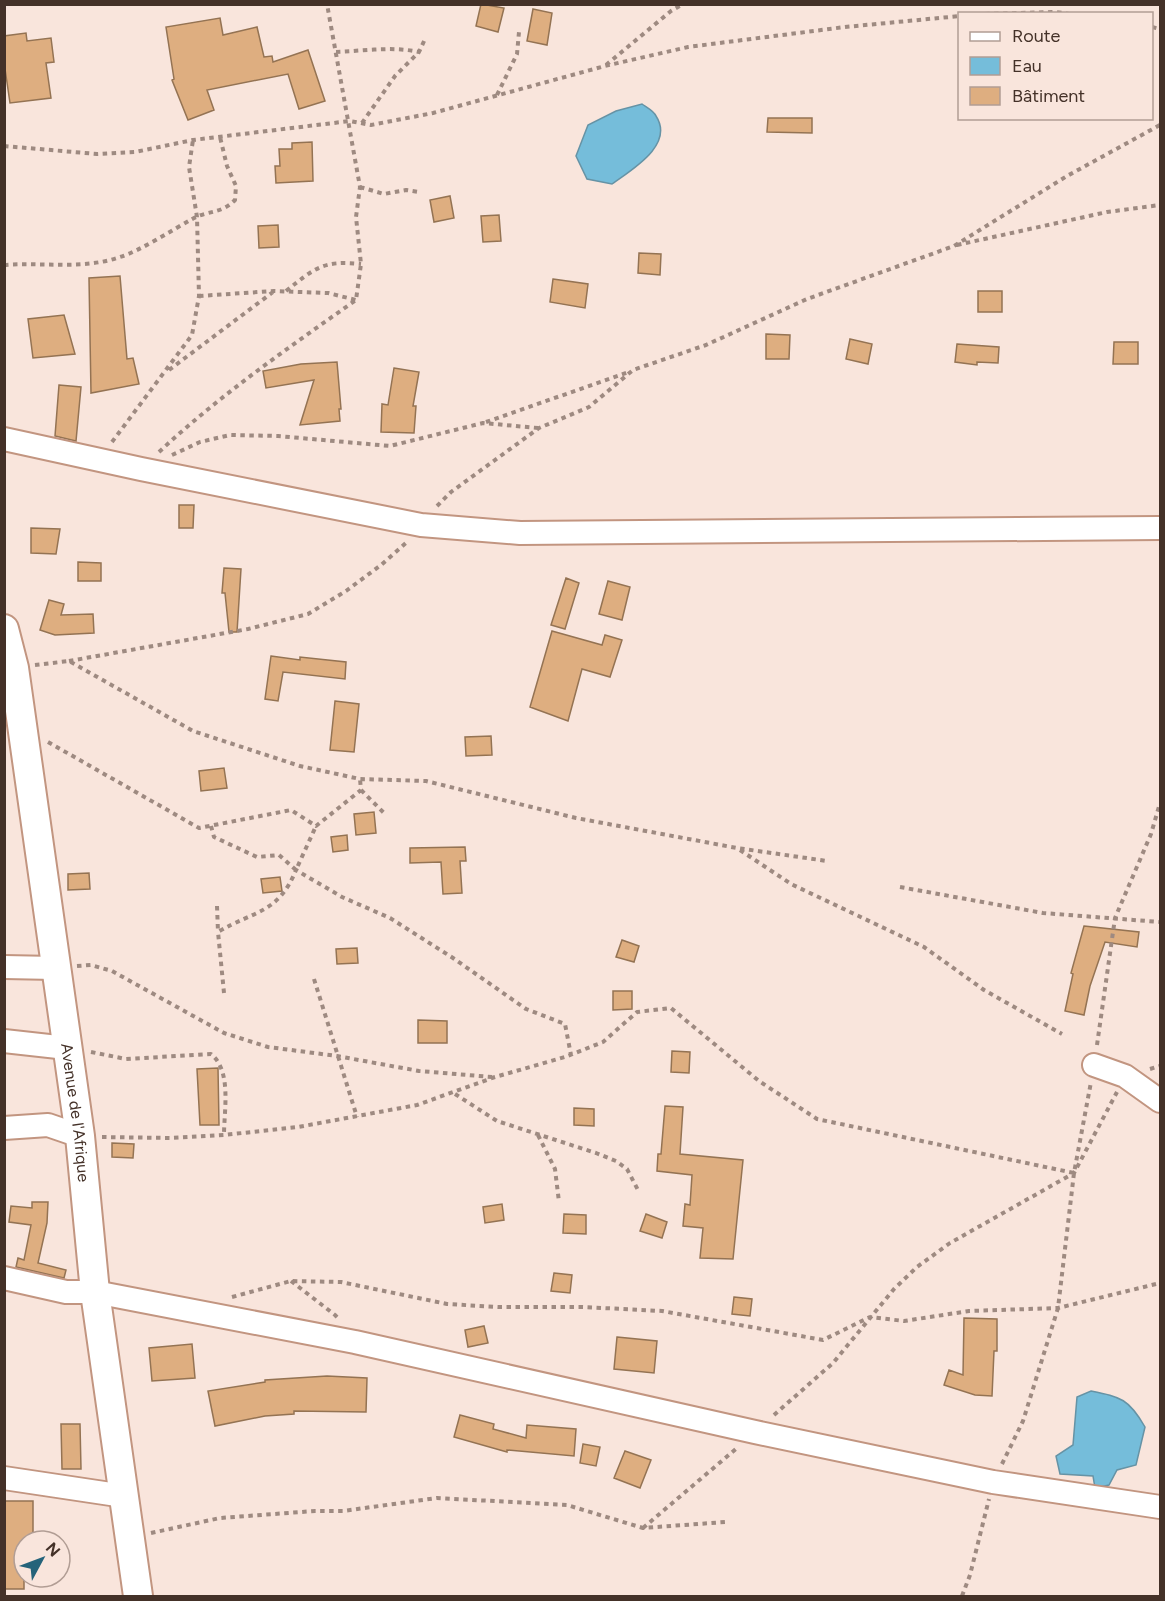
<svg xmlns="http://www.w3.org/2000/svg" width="1165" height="1601" font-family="Figtree,sans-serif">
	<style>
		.water { fill: #75bdda; stroke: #6693a5; stroke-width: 1.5 }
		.building { fill: #deae80; stroke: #947353; stroke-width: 1.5 }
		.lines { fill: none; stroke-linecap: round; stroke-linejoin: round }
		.minor-casing { stroke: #c29580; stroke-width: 26 }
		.major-casing { stroke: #c29580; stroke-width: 32 }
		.path { stroke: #9e8a81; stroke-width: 4; stroke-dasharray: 4.5 4.5; stroke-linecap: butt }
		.minor { stroke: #fff; stroke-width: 22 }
		.major { stroke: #fff; stroke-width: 28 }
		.labels { text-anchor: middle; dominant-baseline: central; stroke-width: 4.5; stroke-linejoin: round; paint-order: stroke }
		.street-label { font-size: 16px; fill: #443128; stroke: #f9e5dc }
	</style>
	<rect width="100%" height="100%" fill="#f9e5dc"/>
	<path class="water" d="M 642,104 C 646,107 654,111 656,116 C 675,145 631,170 612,184 L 587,179 L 576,156 L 588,125 L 616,111 Z
		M 1091,1391 C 1121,1397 1129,1399 1145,1427 L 1136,1465 L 1117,1470 L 1109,1485 L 1095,1488 L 1093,1476 L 1060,1474 L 1056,1456 L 1073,1445 L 1077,1397 Z"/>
	<path class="building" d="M 481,4 L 504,8 L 498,32 L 476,26 Z
		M 533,9 L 552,13 L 547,45 L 527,41 Z
		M 220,18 L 223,35 L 257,27 L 264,57 L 272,56 L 273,62 L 308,50 L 325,101 L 299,109 L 288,74 L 207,90 L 214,110 L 188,120 L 172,80 L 174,79 L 166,27 Z
		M 26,33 L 27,41 L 51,38 L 54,62 L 46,63 L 51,98 L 10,103 L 4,62 L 4,36 Z
		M 768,118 L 812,118 L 812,133 L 767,132 Z
		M 312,142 L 313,181 L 276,183 L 275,166 L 280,166 L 279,149 L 292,149 L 292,143 Z
		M 450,196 L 454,218 L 434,222 L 430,200 Z
		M 499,215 L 501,241 L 483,242 L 481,216 Z
		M 278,225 L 279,247 L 259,248 L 258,226 Z
		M 639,253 L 661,254 L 660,275 L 638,273 Z
		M 120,276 L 127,359 L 133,358 L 139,384 L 91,393 L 89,278 Z
		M 553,279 L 588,284 L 585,308 L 550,302 Z
		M 978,291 L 1002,291 L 1002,312 L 978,312 Z
		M 64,315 L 75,354 L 33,358 L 28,319 Z
		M 766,334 L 790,335 L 789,359 L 766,359 Z
		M 850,339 L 872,344 L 868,364 L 846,359 Z
		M 1114,342 L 1138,342 L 1138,364 L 1113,364 Z
		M 957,344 L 999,347 L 998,363 L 977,362 L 977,365 L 955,362 Z
		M 337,362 L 341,409 L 339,409 L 340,421 L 300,425 L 314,380 L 266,388 L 263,371 L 301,364 Z
		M 394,368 L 419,372 L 413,406 L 416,406 L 414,433 L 381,432 L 382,404 L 388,405 Z
		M 59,385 L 81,387 L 76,441 L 55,436 Z
		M 179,505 L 194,505 L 193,528 L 179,528 Z
		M 31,528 L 60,529 L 56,554 L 31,553 Z
		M 78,562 L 101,563 L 101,581 L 78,581 Z
		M 224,568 L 241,569 L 237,632 L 229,632 L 225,593 L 222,593 Z
		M 566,578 L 579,583 L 565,629 L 551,625 Z
		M 608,581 L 630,587 L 622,620 L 599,614 Z
		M 49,600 L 64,604 L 61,615 L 93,614 L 94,633 L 55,635 L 40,630 Z
		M 552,631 L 602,645 L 605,635 L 622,640 L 610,677 L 582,669 L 568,721 L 530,707 Z
		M 271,656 L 300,660 L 300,657 L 346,662 L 345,679 L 283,672 L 278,701 L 265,699 Z
		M 335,701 L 359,704 L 354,752 L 330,750 Z
		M 491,736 L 492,755 L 466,756 L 465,737 Z
		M 224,768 L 227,788 L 201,791 L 199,771 Z
		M 374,812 L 376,833 L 356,835 L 354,814 Z
		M 347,835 L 348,850 L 333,852 L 331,837 Z
		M 465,847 L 466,861 L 460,861 L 462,893 L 443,894 L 441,862 L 410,863 L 410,848 Z
		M 89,873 L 90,889 L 68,890 L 68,874 Z
		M 280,877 L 282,891 L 263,893 L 261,879 Z
		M 1084,926 L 1139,932 L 1137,947 L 1105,942 L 1090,986 L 1084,1015 L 1065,1011 L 1073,974 L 1071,973 Z
		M 622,940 L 639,946 L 634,962 L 616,957 Z
		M 357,948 L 358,963 L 337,964 L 336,949 Z
		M 613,991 L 632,991 L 632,1009 L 613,1010 Z
		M 418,1020 L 447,1021 L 447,1043 L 418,1043 Z
		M 672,1051 L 690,1052 L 689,1073 L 671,1072 Z
		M 218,1068 L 219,1125 L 200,1125 L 197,1069 Z
		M 665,1106 L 683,1107 L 680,1154 L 743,1160 L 733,1259 L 700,1258 L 703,1228 L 683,1226 L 685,1204 L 690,1205 L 692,1175 L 657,1171 L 658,1154 L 661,1154 Z
		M 574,1108 L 594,1109 L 594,1126 L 574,1125 Z
		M 112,1143 L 134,1144 L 133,1158 L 112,1157 Z
		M 32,1202 L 48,1202 L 47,1223 L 38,1263 L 66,1270 L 64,1278 L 16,1267 L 18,1258 L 24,1260 L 31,1225 L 9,1222 L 11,1206 L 32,1208 Z
		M 502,1204 L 504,1220 L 485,1223 L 483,1207 Z
		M 564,1214 L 586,1215 L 586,1234 L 563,1233 Z
		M 646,1214 L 667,1222 L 662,1238 L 640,1231 Z
		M 554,1273 L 572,1275 L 570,1293 L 551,1291 Z
		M 734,1297 L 752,1299 L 750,1316 L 732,1314 Z
		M 964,1318 L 997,1319 L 997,1351 L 994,1351 L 992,1396 L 975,1395 L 944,1385 L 949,1370 L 963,1375 Z
		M 484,1326 L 488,1343 L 468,1347 L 465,1330 Z
		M 617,1337 L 657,1341 L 654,1373 L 614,1369 Z
		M 192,1344 L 195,1378 L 152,1381 L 149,1348 Z
		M 327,1376 L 367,1378 L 366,1412 L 294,1411 L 294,1414 L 265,1416 L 215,1426 L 208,1391 L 265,1382 L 265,1380 Z
		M 460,1415 L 494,1424 L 493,1429 L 526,1438 L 527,1425 L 576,1429 L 574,1456 L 507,1450 L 507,1452 L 454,1437 Z
		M 61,1424 L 80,1424 L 81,1469 L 62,1469 Z
		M 583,1444 L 600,1447 L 596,1466 L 580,1463 Z
		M 625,1451 L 651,1460 L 640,1488 L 614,1478 Z
		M 4,1501 L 33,1501 L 33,1541 L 24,1541 L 24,1589 L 4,1589 Z"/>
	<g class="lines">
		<defs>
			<path id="minor" d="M 4,439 L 141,469 L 421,525 L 520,533 L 1160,528
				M 4,967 L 55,968
				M 4,1041 L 67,1048
				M 1094,1065 L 1125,1076 L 1160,1101
				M 4,1128 L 48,1125 L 80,1136
				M 4,1278 L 66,1292 L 95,1292 L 355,1342 L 755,1432 L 993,1482 L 1160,1507
				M 4,1478 L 124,1496"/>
			<g id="major">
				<path id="s1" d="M 4,629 L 14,668 L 80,1136 L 95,1292 L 138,1596"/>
			</g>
		</defs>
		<use href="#minor" class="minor-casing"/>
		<use href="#major" class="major-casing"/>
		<path class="path" d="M 985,14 L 1056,12 L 1069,14
			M 1152,27 L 1160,29
			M 336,52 C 363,51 392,46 419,52
			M 606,65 L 671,11 L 683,4
			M 497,95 L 517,54 L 519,32
			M 362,123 L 395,76 L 419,52 L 425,39
			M 4,146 L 97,154 L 135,152 L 193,140 L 350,121 L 371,125 L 433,113 L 605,66 L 688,47 L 845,27 L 960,16
			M 360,187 L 384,194 L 406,190 L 419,192
			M 957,245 L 1107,212 L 1160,205
			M 4,265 C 43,262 83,270 120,257 C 142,250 172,230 194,218 C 210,210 221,214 235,200 L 236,186 L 227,166 L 220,137
			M 286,291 C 315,268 323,260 361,264
			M 199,296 L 274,291 L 328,293 L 356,300
			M 169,370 L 273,292
			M 486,422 L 629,372
			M 112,442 L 192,335 L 199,296 L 197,217 L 189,167 L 193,140
			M 159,452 C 220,395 288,348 356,300 L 361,264 L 356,217 L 360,187 L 327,4
			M 172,455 L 200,442 L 230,435 L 278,436 L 390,446 L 483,423 L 538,428
			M 437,506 L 451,492 L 539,428 L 589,407 L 633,370 L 706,345 L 807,299 L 954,246 L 1067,176 L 1160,125
			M 69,661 L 248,629 L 308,614 L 346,591 L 381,565 L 407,542
			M 35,665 L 69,661 L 193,731 L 300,766 L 360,779 L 426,781 L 576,818 L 737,848 L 827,861
			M 48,742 L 199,828 L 291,810 L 316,826 L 361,790 L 360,779
			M 361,790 L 384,813
			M 211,826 L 214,837 L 257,857 L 279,855 L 296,870 L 316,826
			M 740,850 L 791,884 L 924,947 L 984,990 L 1062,1034
			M 900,887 L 1043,913 L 1160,922
			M 217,906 L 218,932
			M 77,966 L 91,965 L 112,971 L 224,1033 L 268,1047 L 337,1056 L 419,1071 L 492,1077
			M 314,979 L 357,1117
			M 224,993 L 218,932 C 255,910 278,914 296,870 L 342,897 L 390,918 L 453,958 L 526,1009 L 565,1024 L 571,1055
			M 1097,1045 L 1115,918 L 1151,834 L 1160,803
			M 91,1052 L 126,1059 L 211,1054 C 232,1071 224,1110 224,1135
			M 1150,1069 L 1160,1066
			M 455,1094 L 497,1121 L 596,1153 L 616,1161 L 627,1169 L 638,1190
			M 538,1135 L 555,1169 L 559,1202
			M 102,1137 L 170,1138 L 224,1135 L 298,1127 L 417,1105 L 495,1077 L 565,1057 L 603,1042 L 637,1012 L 671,1008 L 759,1081 L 817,1119 L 1074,1173
			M 291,1281 L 335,1315 L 339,1319
			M 232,1297 L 291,1281 L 341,1282 L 447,1304 L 498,1307 L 583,1307 L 662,1311 L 823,1340 L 870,1317 L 904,1321 L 969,1311 L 1058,1308 L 1160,1283
			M 774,1415 L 833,1363 L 894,1289 L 917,1267 L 950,1243 L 1074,1173 L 1117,1092
			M 1002,1464 L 1023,1421 L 1058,1308 L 1074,1173 L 1091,1082
			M 643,1528 L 737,1448
			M 151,1533 L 220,1518 L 315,1511 L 343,1511 L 437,1498 L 567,1505 L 643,1528 L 725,1522
			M 962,1596 L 970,1575 L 989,1499"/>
		<use href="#minor" class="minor"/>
		<use href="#major" class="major"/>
	</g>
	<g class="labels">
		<g class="street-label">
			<text stroke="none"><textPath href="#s1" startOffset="489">Avenue de l'Afrique</textPath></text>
		</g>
	</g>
	<rect width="1165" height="1601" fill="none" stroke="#443128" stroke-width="12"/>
	<rect x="958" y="12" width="195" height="108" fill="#f9e5dc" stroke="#b19d94" stroke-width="1.5"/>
	<rect x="970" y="32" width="30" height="9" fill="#ffffff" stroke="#b19d94" stroke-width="1.5"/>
	<text x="1012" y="42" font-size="18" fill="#443128">Route</text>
	<rect x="970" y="57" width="30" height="18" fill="#75bdda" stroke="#b19d94" stroke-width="1.5"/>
	<text x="1012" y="72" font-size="18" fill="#443128">Eau</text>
	<rect x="970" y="87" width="30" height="18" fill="#deae80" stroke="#b19d94" stroke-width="1.5"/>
	<text x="1012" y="102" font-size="18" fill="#443128">Bâtiment</text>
	<g transform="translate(42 1559) rotate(49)"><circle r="28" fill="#f9e5dc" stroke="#b19d94" stroke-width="1.5"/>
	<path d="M0-4.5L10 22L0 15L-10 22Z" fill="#25637a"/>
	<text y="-9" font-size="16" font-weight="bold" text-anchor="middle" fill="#443128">N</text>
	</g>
</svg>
